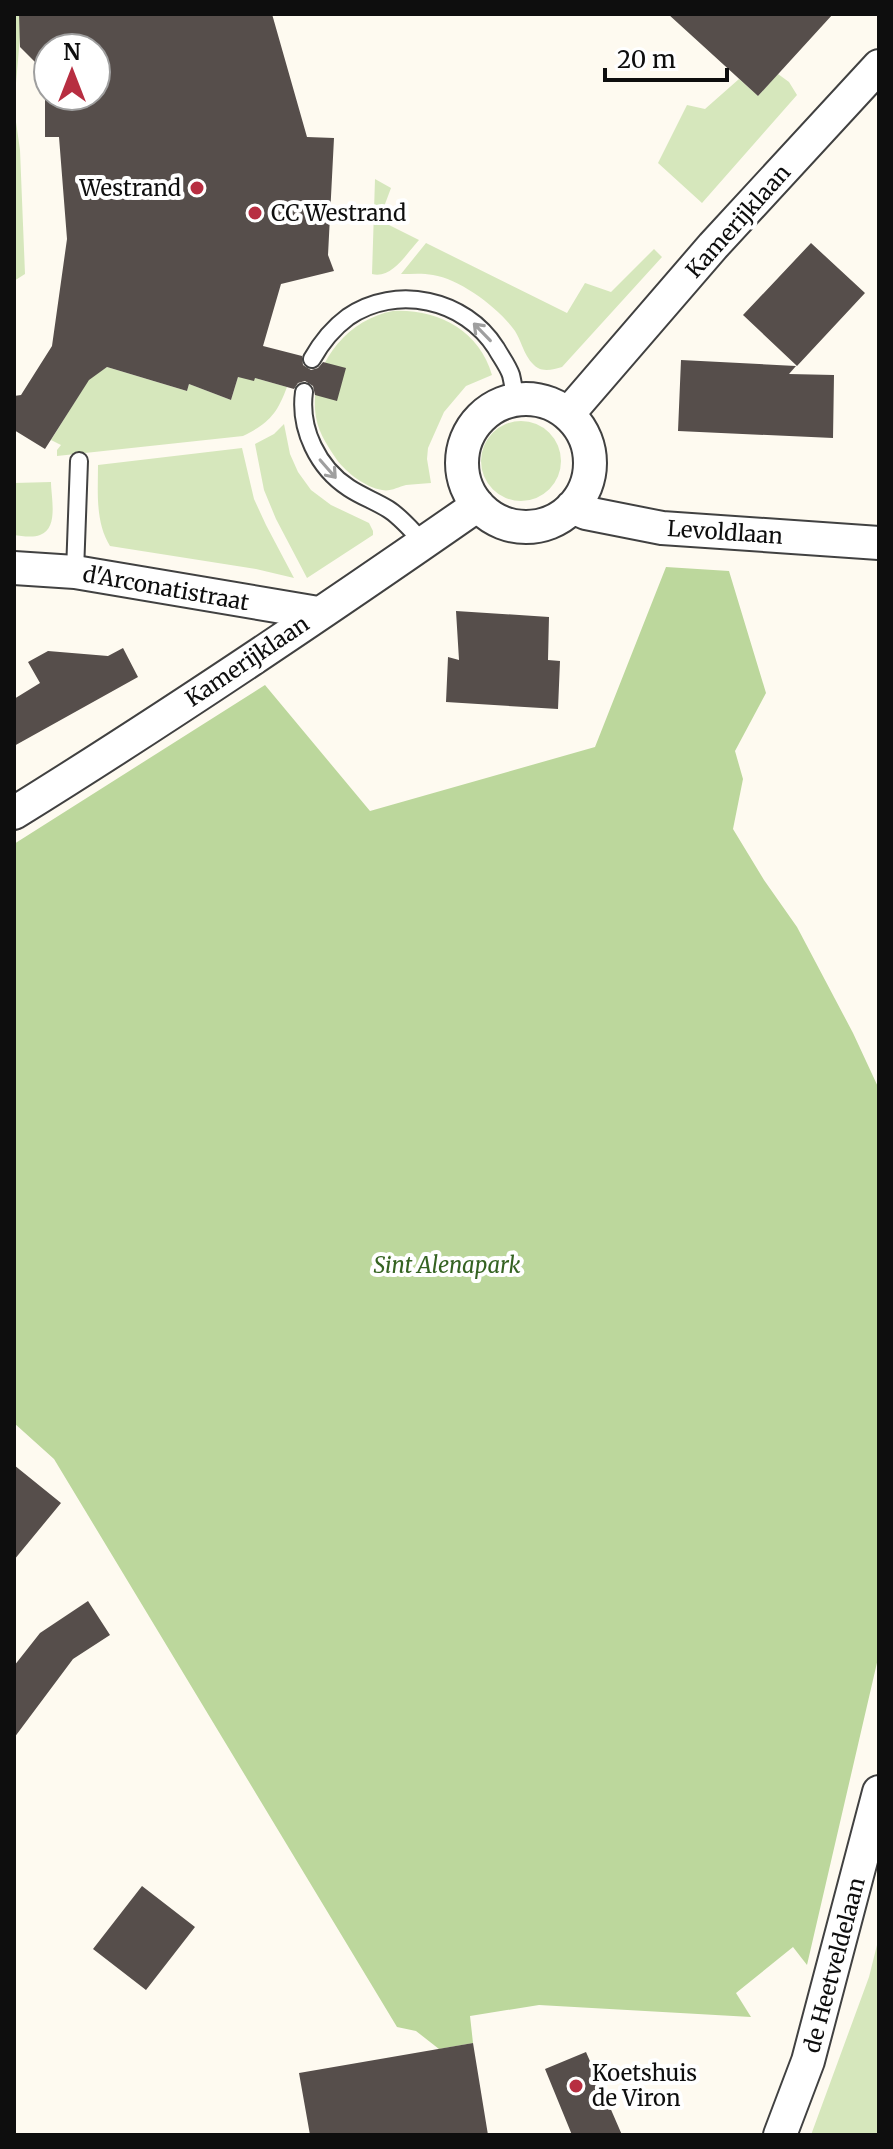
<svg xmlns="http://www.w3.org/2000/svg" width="893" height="2149" font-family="Merriweather,serif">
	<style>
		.green { fill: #d6e7bc }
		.forest { fill: #bcd79c }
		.building { fill: #564e4b; fill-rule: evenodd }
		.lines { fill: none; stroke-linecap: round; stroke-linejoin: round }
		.service-casing { stroke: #414141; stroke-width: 20 }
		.minor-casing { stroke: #414141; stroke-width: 36 }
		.service { stroke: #fff; stroke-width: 16 }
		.minor { stroke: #fff; stroke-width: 32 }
		.oneway { stroke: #9f9f9f }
		.poi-dot { fill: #b72e41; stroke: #fff; stroke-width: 3 }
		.labels { text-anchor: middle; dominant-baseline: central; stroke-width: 8; stroke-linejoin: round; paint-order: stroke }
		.poi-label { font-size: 22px; fill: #0e0e0e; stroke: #fff; text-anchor: start }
		.street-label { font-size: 22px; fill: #0e0e0e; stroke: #fff }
		.park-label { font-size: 22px; font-style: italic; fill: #356322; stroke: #fff }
	</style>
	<rect width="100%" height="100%" fill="#fefaf0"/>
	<path class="green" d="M 14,14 L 22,14 L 14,106 Z
		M 778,74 L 789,82 L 797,95 L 702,203 L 658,163 L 687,105 L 705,109 L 739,79 L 758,96 Z
		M 14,108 L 20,150 L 25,274 L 14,281 Z
		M 375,179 L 391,188 L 379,220 L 419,240 C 406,254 392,279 372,274 Z
		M 426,243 L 567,313 L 585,283 L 611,292 L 654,249 L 662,257 L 562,367 C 555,369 545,372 538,368 C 525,360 522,342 515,331 C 499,308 460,279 433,275 C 423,273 412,274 401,274 Z
		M 393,311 C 438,309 479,330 492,375 L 466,386 L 444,412 L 428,448 L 427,459 L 431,483 C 422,484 414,484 406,485 C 398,487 390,492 382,490 C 365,487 347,473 337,460 C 326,444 316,429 315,409 C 312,363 348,319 393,311 Z
		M 107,367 L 187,391 L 189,384 L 231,400 L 238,377 L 255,378 L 287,387 C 277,414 269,423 243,436 L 57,456 L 57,450 L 61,445 L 51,440 L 89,379 Z
		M481 461a40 40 0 1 1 80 0a40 40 0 1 1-80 0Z
		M 284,424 L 290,454 L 298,472 L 311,490 L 331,505 L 369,523 L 373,531 L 373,535 L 307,578 L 276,519 L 264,490 L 255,444 L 274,434 Z
		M 242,448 L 254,499 L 266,525 L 294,578 L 256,569 L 110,546 C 95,522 98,491 98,465 Z
		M 51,482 C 51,497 59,529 40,535 C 33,538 21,536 14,535 L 14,483 Z
		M 879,1937 L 879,2135 L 811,2135 L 869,1977 Z"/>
	<path class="forest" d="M 666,567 L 729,571 L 766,693 L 735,751 L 743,779 L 733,829 L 764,880 L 797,927 L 853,1033 L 879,1089 L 879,1654 L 807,1965 L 793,1947 L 736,1993 L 751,2017 L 539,2005 L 470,2016 L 473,2043 L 439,2049 L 416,2031 L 397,2027 L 54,1459 L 14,1423 L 14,844 L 265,685 L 370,811 L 595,747 Z"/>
	<path class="building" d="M 19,14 L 272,14 L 307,137 L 334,138 L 328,255 L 334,271 L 281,284 L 263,346 L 302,356 L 303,365 L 311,370 L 318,368 L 323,362 L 346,368 L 337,401 L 315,395 L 313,386 L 305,381 L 298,383 L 294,389 L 255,378 L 254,381 L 238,377 L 231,400 L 189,384 L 187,391 L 107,367 L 89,380 L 45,449 L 14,430 L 14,396 L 21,395 L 52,346 L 67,239 L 59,137 L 45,137 L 45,72 L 20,47 ZM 48,48 L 96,48 L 96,96 L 48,96 Z
		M 668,14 L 833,14 L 758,96 Z
		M 811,243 L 865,293 L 797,366 L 743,315 Z
		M 681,360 L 796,366 L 789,374 L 834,375 L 833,438 L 678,431 Z
		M 456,611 L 549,617 L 548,660 L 560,661 L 558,709 L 446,702 L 448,657 L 459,660 Z
		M 123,648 L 138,677 L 14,746 L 14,699 L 40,683 L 28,662 L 48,651 L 108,656 Z
		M 14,1465 L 61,1503 L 14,1560 Z
		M 88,1601 L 110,1635 L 73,1659 L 14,1738 L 14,1666 L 40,1633 Z
		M 142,1886 L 195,1927 L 146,1990 L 93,1949 Z
		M 473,2043 L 488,2135 L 310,2135 L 299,2073 Z
		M 586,2052 L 622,2135 L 572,2135 L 545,2069 Z"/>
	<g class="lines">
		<defs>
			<path id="service" d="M 312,359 C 321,343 333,328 348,317 C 396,284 465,299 496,348 C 501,357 508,366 511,375 C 513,383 514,392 516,400
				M 304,392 C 299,429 318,468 349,488 C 361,496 375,501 388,509 C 401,517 412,531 424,543
				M 75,572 L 79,461"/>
			<path id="minor" d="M462 463a64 64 0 1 1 128 0a64 64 0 1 1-128 0Z
				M 568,414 L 713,246 L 879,66
				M 572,507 L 586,513 L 662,528 L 879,543
				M 14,568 L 75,572 L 318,613
				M 14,813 C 172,715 326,611 478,505
				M 780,2135 L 808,2061 L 879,1792"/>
		</defs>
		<use href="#service" class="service-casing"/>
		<use href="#minor" class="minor-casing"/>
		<use href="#service" class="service"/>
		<use href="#minor" class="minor"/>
	</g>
	<defs><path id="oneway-shaft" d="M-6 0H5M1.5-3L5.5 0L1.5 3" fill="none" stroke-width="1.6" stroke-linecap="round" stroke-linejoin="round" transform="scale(2)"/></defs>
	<g class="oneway">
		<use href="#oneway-shaft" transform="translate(482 332) rotate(-134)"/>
		<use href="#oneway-shaft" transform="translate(328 469) rotate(49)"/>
	</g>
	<g class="poi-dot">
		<circle cx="197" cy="188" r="8"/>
		<circle cx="255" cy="213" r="8"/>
		<circle cx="576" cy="2086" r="8"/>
	</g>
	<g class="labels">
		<g class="poi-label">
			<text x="181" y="188" text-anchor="end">Westrand</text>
			<text x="271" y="213">CC Westrand</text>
			<text x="592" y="2073">Koetshuis<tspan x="592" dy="25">de Viron</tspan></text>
		</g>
		<g class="street-label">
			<text transform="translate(738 221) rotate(-48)">Kamerijklaan</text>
			<text transform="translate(725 532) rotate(4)">Levoldlaan</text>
			<text transform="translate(166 588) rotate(10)">d'Arconatistraat</text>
			<text transform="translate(247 661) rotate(-34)">Kamerijklaan</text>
			<text transform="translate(834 1965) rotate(-75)">de Heetveldelaan</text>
		</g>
		<g class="park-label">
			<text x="447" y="1265">Sint Alenapark</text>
		</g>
	</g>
	<rect width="893" height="2149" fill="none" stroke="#0e0e0e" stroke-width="32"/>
	<g transform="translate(72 72)"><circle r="38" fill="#ffffff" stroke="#9f9f9f" stroke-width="2"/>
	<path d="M0-6L14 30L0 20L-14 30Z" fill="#b72e41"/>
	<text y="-12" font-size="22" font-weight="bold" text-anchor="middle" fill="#0e0e0e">N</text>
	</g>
	<path d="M605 68v12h122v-12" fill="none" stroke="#0e0e0e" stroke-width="4"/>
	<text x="617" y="68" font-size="24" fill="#0e0e0e" stroke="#ffffff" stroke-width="6" paint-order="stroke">20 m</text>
</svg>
